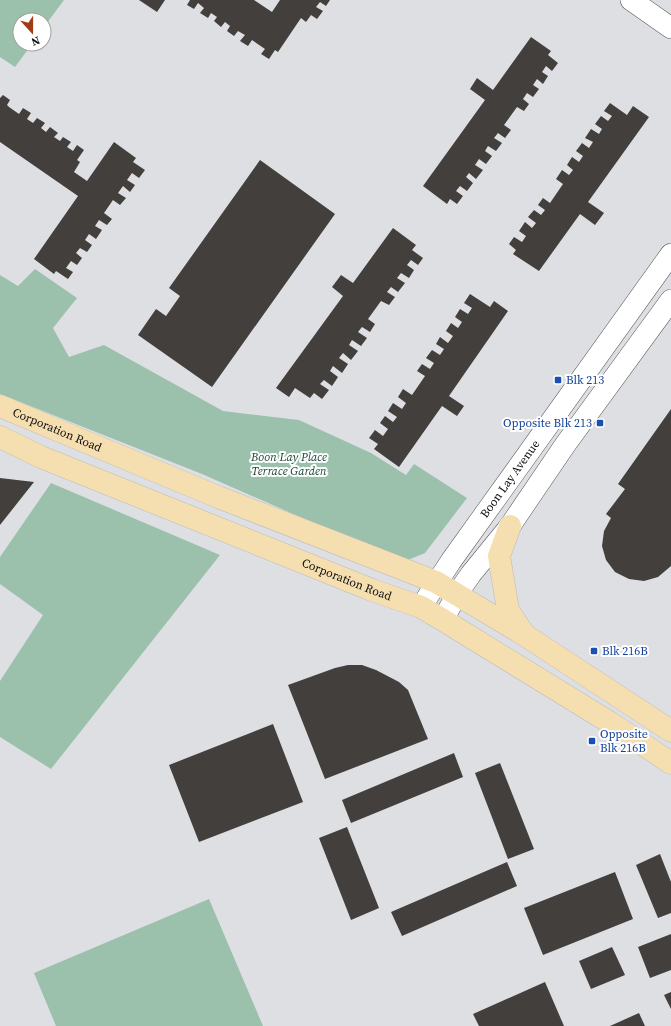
<svg xmlns="http://www.w3.org/2000/svg" width="671" height="1026" font-family="'Source Serif 4',serif">
	<style>
		.green { fill: #9bc1ad }
		.building { fill: #423f3d }
		.lines { fill: none; stroke-linecap: round; stroke-linejoin: round }
		.minor-casing { stroke: #595a5d; stroke-width: 22 }
		.major-casing { stroke: #bcbcbc; stroke-width: 23 }
		.minor { stroke: #fff; stroke-width: 21 }
		.major { stroke: #f5deb0; stroke-width: 22 }
		.transit-dot { fill: #1a4fb4; stroke: #fff; stroke-width: 1.5 }
		.labels { text-anchor: middle; dominant-baseline: central; stroke-width: 4; stroke-linejoin: round; paint-order: stroke }
		.transit-label { font-size: 12px; fill: #164399; stroke: #fff; text-anchor: start }
		.street-label { font-size: 12px; fill: #0e0e0f; stroke: #fff }
		.park-label { font-size: 12px; font-style: italic; fill: #194733; stroke: #fff }
	</style>
	<rect width="100%" height="100%" fill="#dedfe3"/>
	<path class="green" d="M 0,0 L 64,0 L 44,27 L 44,20 L 20,20 L 20,44 L 32,44 L 15,67 L 0,57 Z
		M 35,269 L 77,298 L 53,328 L 69,357 L 104,345 L 223,411 L 299,420 L 371,453 L 406,475 L 414,464 L 467,498 L 425,553 L 403,562 L 202,474 L 0,394 L 0,275 L 18,286 Z
		M 51,483 L 220,555 L 51,769 L 0,737 L 0,681 L 43,615 L 0,584 L 0,557 Z
		M 209,899 L 263,1026 L 56,1026 L 34,973 Z"/>
	<path class="building" d="M 139,0 L 165,0 L 157,12 Z
		M 190,0 L 254,0 L 272,12 L 280,0 L 330,0 L 326,6 L 320,2 L 316,7 L 323,11 L 317,19 L 311,15 L 306,22 L 301,18 L 278,52 L 275,50 L 269,59 L 261,54 L 265,49 L 252,40 L 248,46 L 240,41 L 245,35 L 238,31 L 234,36 L 227,31 L 230,26 L 225,22 L 221,27 L 214,21 L 217,17 L 211,13 L 208,18 L 200,13 L 204,8 L 198,3 L 194,9 L 187,5 Z
		M 531,37 L 551,51 L 548,55 L 558,63 L 552,71 L 546,66 L 542,72 L 548,76 L 543,84 L 537,79 L 533,85 L 539,89 L 533,97 L 527,93 L 523,99 L 529,104 L 524,111 L 517,107 L 504,125 L 511,130 L 505,138 L 498,133 L 494,138 L 502,143 L 496,151 L 488,146 L 485,151 L 492,156 L 486,164 L 479,159 L 475,165 L 483,170 L 476,179 L 469,173 L 466,177 L 473,183 L 467,191 L 460,186 L 456,191 L 463,196 L 457,204 L 450,199 L 447,204 L 423,186 L 485,100 L 470,89 L 477,78 L 493,90 Z
		M 3,95 L 10,100 L 7,105 L 9,107 L 19,114 L 23,108 L 31,113 L 27,119 L 33,123 L 37,118 L 45,123 L 41,128 L 46,132 L 50,127 L 58,133 L 54,137 L 60,141 L 63,137 L 71,142 L 67,147 L 73,151 L 77,145 L 84,150 L 77,160 L 80,162 L 74,172 L 87,181 L 114,142 L 136,158 L 133,162 L 145,170 L 139,178 L 132,173 L 127,180 L 135,185 L 130,192 L 123,186 L 118,193 L 126,198 L 120,205 L 113,200 L 104,213 L 112,219 L 107,225 L 99,220 L 95,226 L 102,230 L 96,239 L 89,234 L 85,240 L 92,245 L 87,252 L 80,248 L 76,253 L 82,258 L 77,265 L 71,261 L 66,268 L 73,272 L 68,279 L 56,271 L 54,274 L 34,259 L 78,196 L 0,142 L 0,98 Z
		M 610,103 L 627,115 L 633,106 L 649,117 L 588,202 L 604,213 L 595,225 L 580,214 L 539,271 L 513,254 L 516,250 L 509,244 L 514,237 L 522,242 L 526,236 L 519,231 L 525,222 L 532,228 L 536,223 L 528,217 L 534,210 L 541,215 L 545,210 L 538,205 L 543,198 L 550,203 L 563,184 L 556,179 L 562,170 L 569,175 L 573,170 L 567,165 L 572,157 L 579,162 L 583,156 L 576,151 L 582,143 L 589,148 L 593,142 L 585,138 L 591,129 L 599,134 L 602,129 L 595,124 L 601,116 L 608,121 L 612,116 L 604,111 Z
		M 260,160 L 335,214 L 212,387 L 138,335 L 156,309 L 166,316 L 180,296 L 169,288 Z
		M 393,228 L 416,245 L 412,250 L 423,258 L 418,265 L 411,260 L 407,265 L 414,270 L 409,278 L 401,273 L 397,278 L 405,283 L 398,292 L 391,287 L 387,292 L 395,297 L 389,305 L 381,301 L 368,319 L 375,324 L 370,332 L 362,327 L 358,332 L 367,338 L 361,346 L 352,340 L 349,345 L 358,351 L 351,360 L 343,353 L 339,358 L 348,364 L 342,373 L 333,366 L 330,371 L 338,377 L 332,386 L 324,380 L 320,384 L 329,390 L 322,399 L 314,393 L 310,398 L 295,388 L 289,397 L 276,388 L 343,296 L 332,287 L 341,275 L 353,283 Z
		M 470,294 L 490,307 L 494,301 L 508,311 L 449,396 L 464,406 L 457,416 L 442,406 L 399,467 L 374,449 L 378,444 L 369,438 L 375,430 L 383,436 L 388,429 L 380,423 L 385,416 L 393,422 L 397,417 L 388,411 L 393,403 L 402,409 L 406,403 L 398,397 L 403,389 L 412,395 L 425,376 L 417,371 L 422,364 L 430,369 L 434,363 L 426,358 L 432,350 L 440,355 L 444,349 L 436,344 L 440,337 L 448,343 L 453,336 L 446,331 L 451,323 L 458,328 L 462,322 L 455,317 L 460,309 L 468,314 L 472,308 L 464,303 Z
		M 671,409 L 671,566 L 658,577 L 644,581 L 629,579 L 615,572 L 606,560 L 602,546 L 604,531 L 611,518 L 606,514 L 625,489 L 618,484 Z
		M 0,478 L 34,482 L 0,525 Z
		M 348,665 L 362,665 L 376,670 L 399,682 L 408,690 L 428,739 L 325,779 L 288,685 L 335,668 Z
		M 273,724 L 303,802 L 199,842 L 169,765 Z
		M 454,753 L 463,777 L 351,823 L 342,800 Z
		M 500,763 L 534,849 L 508,859 L 475,773 Z
		M 347,827 L 379,908 L 351,920 L 319,838 Z
		M 660,854 L 671,882 L 671,913 L 658,918 L 636,865 Z
		M 507,862 L 517,886 L 402,936 L 391,912 Z
		M 615,872 L 633,919 L 543,955 L 524,908 Z
		M 671,934 L 671,970 L 650,978 L 638,947 Z
		M 612,947 L 625,975 L 591,989 L 579,961 Z
		M 545,982 L 564,1026 L 479,1026 L 473,1014 Z
		M 671,992 L 671,1009 L 664,995 Z
		M 639,1013 L 645,1026 L 610,1026 Z"/>
	<g class="lines">
		<defs>
			<g id="minor">
				<path d="M 631,0 L 671,28"/>
				<path id="s1" d="M 421,607 L 451,561 L 671,254"/>
				<path d="M 443,620 L 457,594 L 471,574 L 510,526 L 565,445 L 671,300"/>
			</g>
			<g id="major">
				<path id="s2" d="M 0,406 L 218,497 L 436,582 L 523,634 L 671,731"/>
				<path id="s3" d="M 0,437 L 41,457 L 372,590 L 421,607 L 443,620 L 609,722 L 671,763"/>
				<path d="M 510,526 L 499,556 L 508,610 L 523,633"/>
			</g>
		</defs>
		<use href="#minor" class="minor-casing"/>
		<use href="#major" class="major-casing"/>
		<use href="#minor" class="minor"/>
		<use href="#major" class="major"/>
	</g>
	<g class="transit-dot">
		<rect x="554" y="376" width="8" height="8" rx="2"/>
		<rect x="596" y="419" width="8" height="8" rx="2"/>
		<rect x="590" y="647" width="8" height="8" rx="2"/>
		<rect x="588" y="737" width="8" height="8" rx="2"/>
	</g>
	<g class="labels">
		<g class="transit-label">
			<text x="566" y="380">Blk 213</text>
			<text x="592" y="423" text-anchor="end">Opposite Blk 213</text>
			<text x="602" y="651">Blk 216B</text>
			<text x="600" y="734">Opposite<tspan x="600" dy="14">Blk 216B</tspan></text>
		</g>
		<g class="street-label">
			<text stroke="none"><textPath href="#s2" startOffset="62">Corporation Road</textPath></text>
			<text stroke="none"><textPath href="#s1" startOffset="156">Boon Lay Avenue</textPath></text>
			<text stroke="none"><textPath href="#s3" startOffset="375">Corporation Road</textPath></text>
		</g>
		<g class="park-label">
			<text x="289" y="457">Boon Lay Place<tspan x="289" dy="14">Terrace Garden</tspan></text>
		</g>
	</g>
	<g transform="translate(32 32) rotate(159)"><circle r="19" fill="#ffffff" stroke="#9f9f9f"/>
	<path d="M0-3L7 15L0 10L-7 15Z" fill="#a23c14"/>
	<text y="-6" font-size="11" font-weight="bold" text-anchor="middle" fill="#0e0e0f">N</text>
	</g>
</svg>
